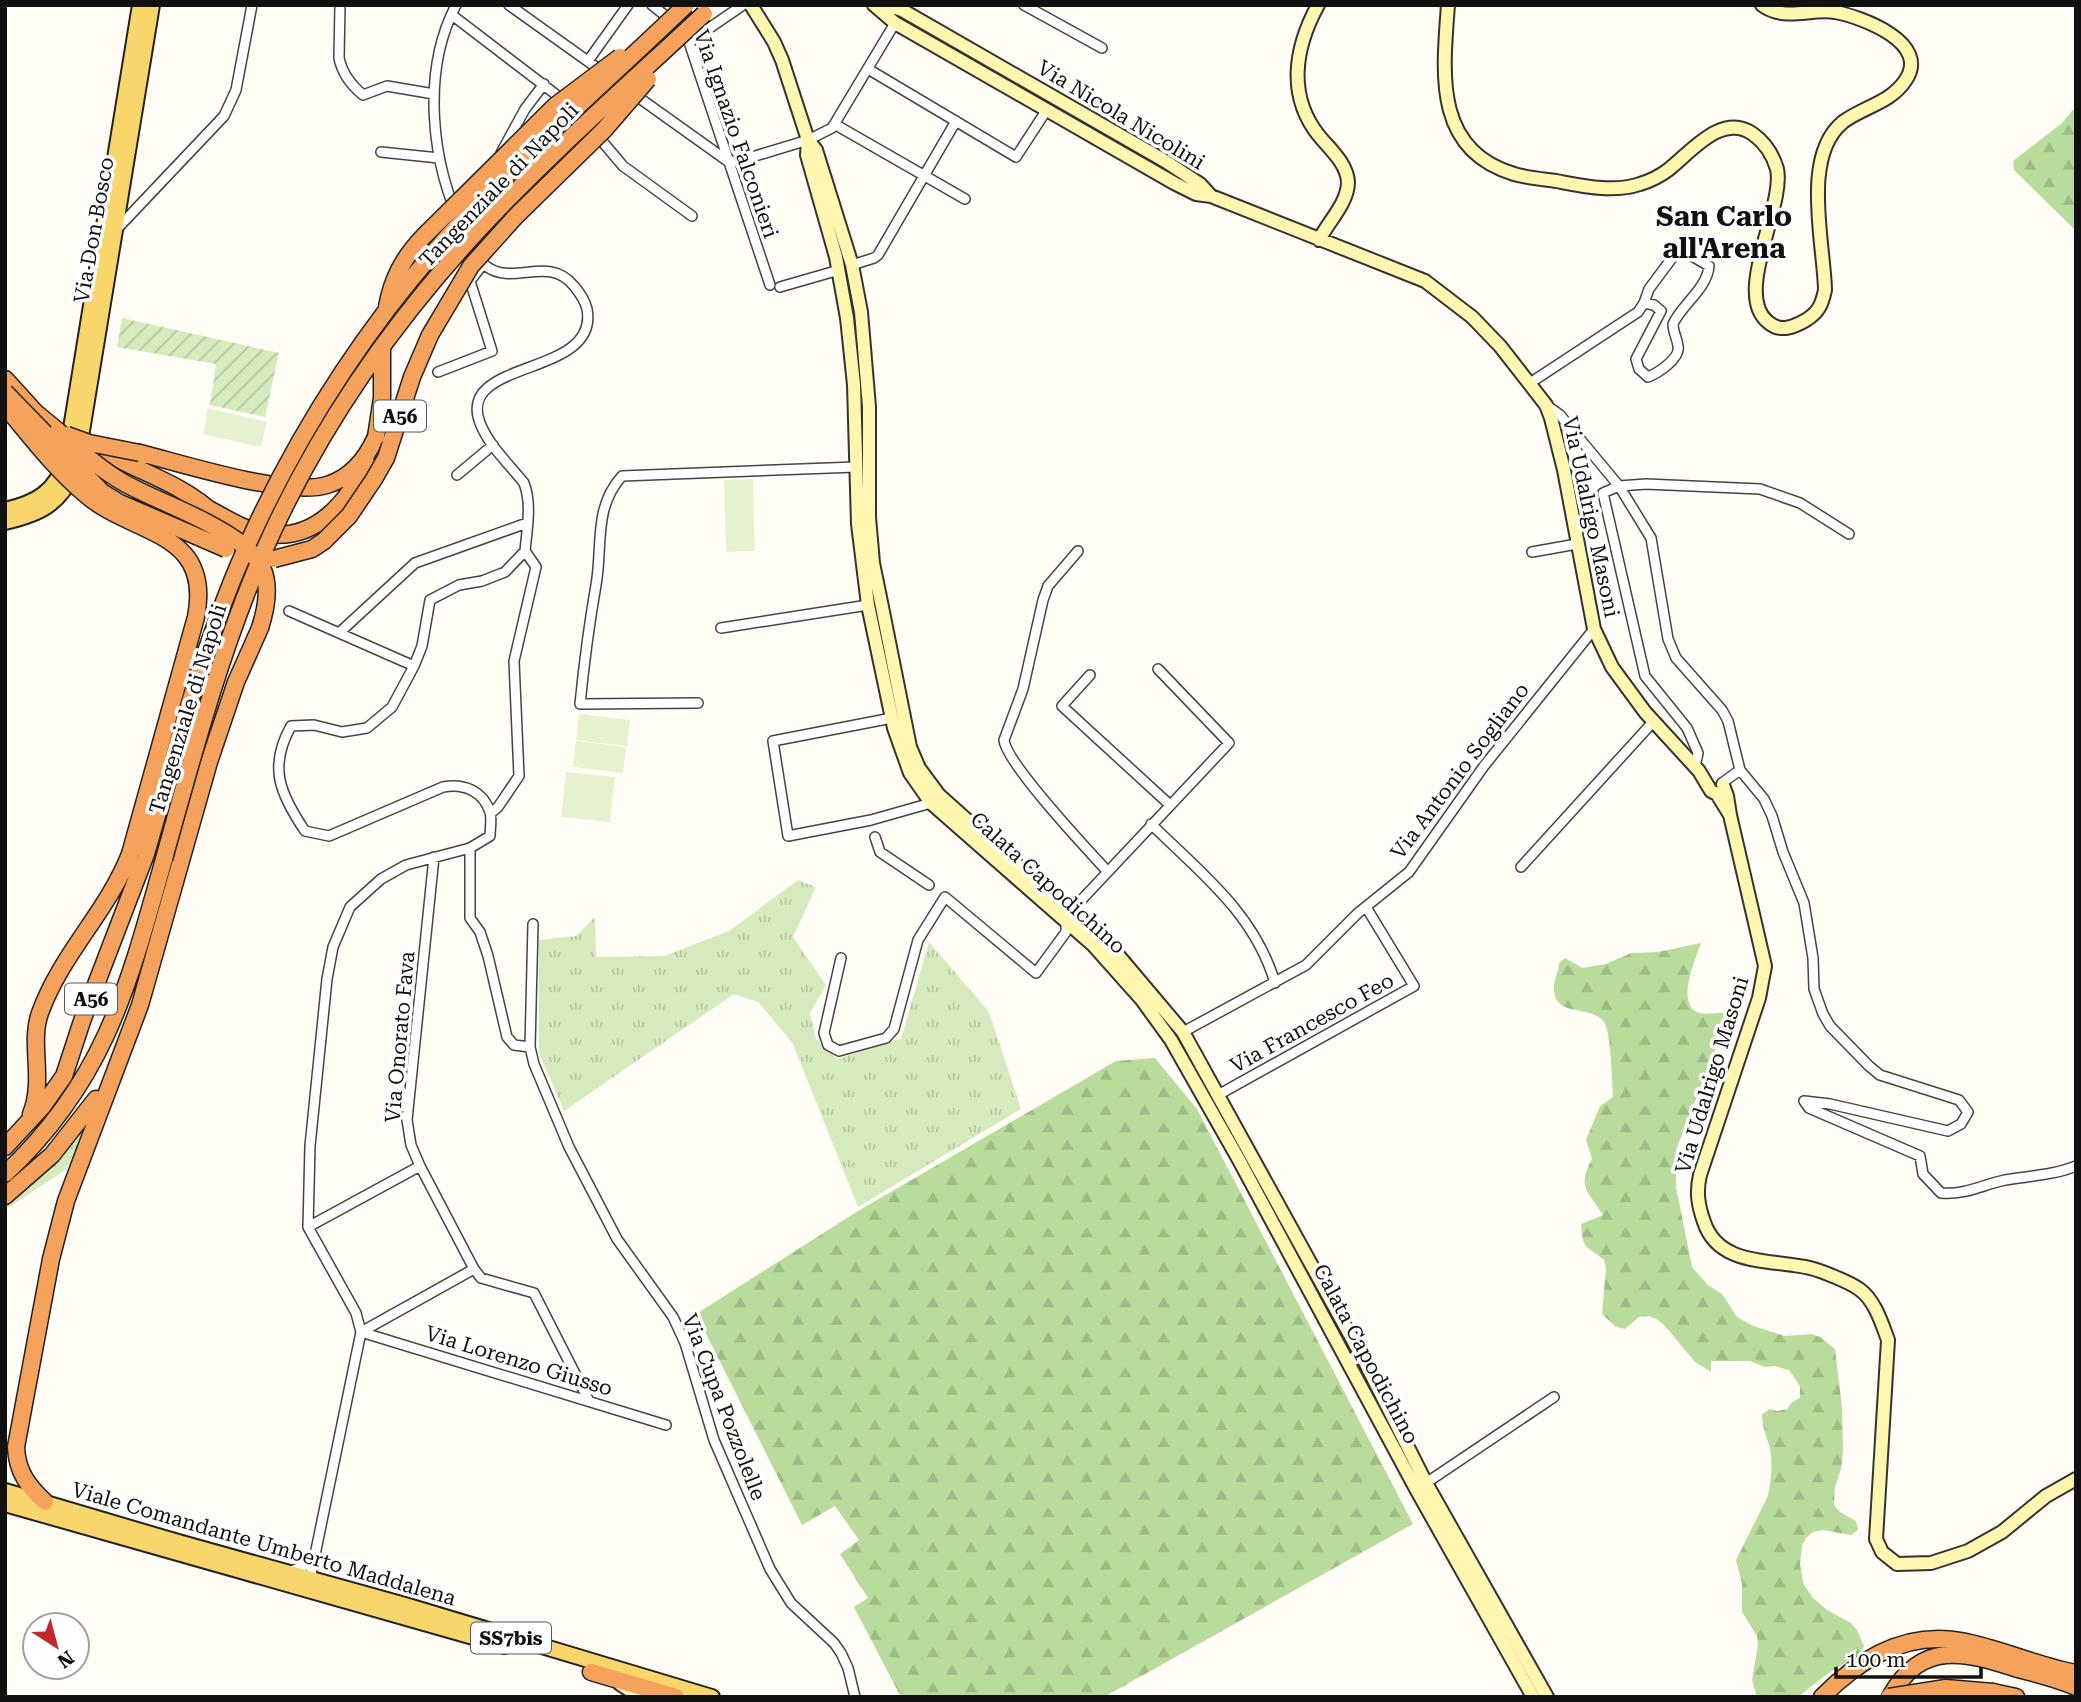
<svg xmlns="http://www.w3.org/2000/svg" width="2081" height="1702" font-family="'Roboto Serif',serif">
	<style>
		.grass { fill: url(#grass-tufts) }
		.forest { fill: url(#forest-firs) }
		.garden { fill: url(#garden-furrows) }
		.pitch { fill: #e6f2cf }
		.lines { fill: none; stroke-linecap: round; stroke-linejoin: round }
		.street-casing { stroke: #444; stroke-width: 12 }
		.secondary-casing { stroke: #333; stroke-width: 16 }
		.primary-casing { stroke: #222; stroke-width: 18 }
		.highway-casing { stroke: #222; stroke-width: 19 }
		.street { stroke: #fff; stroke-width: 9 }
		.secondary { stroke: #fff6b0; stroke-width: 12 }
		.primary { stroke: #f9d66b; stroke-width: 14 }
		.highway { stroke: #f5a25d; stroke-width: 16 }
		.highway-bridge-casing { stroke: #222; stroke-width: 19; stroke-linecap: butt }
		.highway-bridge { stroke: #f5a25d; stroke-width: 16 }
		.labels { text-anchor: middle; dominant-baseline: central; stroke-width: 7; stroke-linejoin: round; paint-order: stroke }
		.shield { fill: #fff; stroke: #585858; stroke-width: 2 }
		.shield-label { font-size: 19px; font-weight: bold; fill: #111 }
		.street-label { font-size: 21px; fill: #111; stroke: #fff }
		.district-label { font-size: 28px; font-weight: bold; fill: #111; stroke: #fff }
	</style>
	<defs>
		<pattern id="grass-tufts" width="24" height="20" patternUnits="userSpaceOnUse" patternTransform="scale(1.75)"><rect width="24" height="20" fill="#d5ebbd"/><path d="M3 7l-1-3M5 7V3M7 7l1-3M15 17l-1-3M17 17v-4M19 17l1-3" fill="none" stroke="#b6c8a1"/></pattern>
		<pattern id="forest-firs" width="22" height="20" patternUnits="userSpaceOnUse" patternTransform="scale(1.75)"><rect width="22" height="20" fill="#b9dc9c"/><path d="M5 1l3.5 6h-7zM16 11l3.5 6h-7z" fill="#9ebc85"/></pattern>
		<pattern id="garden-furrows" width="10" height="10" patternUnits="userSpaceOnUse" patternTransform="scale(1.75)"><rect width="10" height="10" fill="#d5ebbd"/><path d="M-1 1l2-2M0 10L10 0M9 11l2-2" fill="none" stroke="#b6c8a1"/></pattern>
	</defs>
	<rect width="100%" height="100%" fill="#fffdf5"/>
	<path class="grass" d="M 798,880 L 816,887 L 793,937 L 826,985 L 810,1013 L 816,1039 L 837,1059 L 901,1039 L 929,942 L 989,1012 L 1021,1109 L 858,1207 L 792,1042 L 758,1002 L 734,994 L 564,1111 L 539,1053 L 539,940 L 576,936 L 595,917 L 596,957 L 664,956 L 729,931 Z
		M 80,1132 L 82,1132 L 72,1161 L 64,1171 L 5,1210 L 5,1204 L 39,1178 Z"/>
	<path class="forest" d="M 2076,106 L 2076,231 L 2014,170 L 2013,161 L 2062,123 Z
		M 1701,943 C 1696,958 1676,1002 1697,1012 C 1706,1016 1716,1012 1726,1013 L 1726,1022 L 1676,1150 L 1676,1187 L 1692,1267 L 1708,1285 L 1722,1294 L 1737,1317 L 1751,1325 L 1785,1336 L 1811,1334 L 1820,1337 L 1835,1349 L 1842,1407 L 1843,1451 L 1841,1469 L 1835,1487 L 1834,1505 L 1840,1512 L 1856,1521 L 1858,1530 L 1851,1535 L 1823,1530 L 1813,1532 L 1806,1538 L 1802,1546 L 1800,1564 L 1803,1583 L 1813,1598 L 1827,1610 L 1851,1623 L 1857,1630 L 1864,1646 L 1860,1654 L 1827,1674 L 1798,1697 L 1757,1697 L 1752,1680 L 1758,1645 L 1757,1636 L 1742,1612 L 1742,1584 L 1736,1560 L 1768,1496 C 1771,1481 1773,1464 1770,1449 C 1767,1437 1762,1427 1762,1414 L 1770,1409 L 1778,1411 L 1787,1409 L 1792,1402 L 1800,1398 L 1800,1386 L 1789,1370 L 1774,1366 L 1765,1367 L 1750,1361 L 1711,1361 L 1711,1372 L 1695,1362 L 1665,1326 L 1658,1320 L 1649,1316 L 1639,1317 L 1625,1329 L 1616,1327 L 1602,1314 L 1606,1268 L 1604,1260 C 1585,1244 1583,1251 1581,1224 L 1603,1215 C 1587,1189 1577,1188 1592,1159 L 1586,1140 L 1600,1106 L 1613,1097 C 1612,1081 1611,1032 1604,1022 C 1591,1004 1555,1018 1554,990 C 1553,980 1559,973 1559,963 L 1565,958 L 1582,968 L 1606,964 L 1631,953 L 1658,952 Z
		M 1155,1058 L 1197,1109 L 1413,1524 L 1104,1697 L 901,1697 L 854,1607 L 868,1598 L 840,1554 L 859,1540 L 835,1506 L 802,1525 L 696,1314 L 858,1211 L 1116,1061 Z"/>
	<path class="garden" d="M 122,318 L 279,353 L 265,417 L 210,405 L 216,364 L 117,347 Z"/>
	<path class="pitch" d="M 208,408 L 267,422 L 261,447 L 203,434 Z
		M 753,479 L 755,551 L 726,552 L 724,480 Z
		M 579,714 L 630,720 L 627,746 L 576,740 Z
		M 576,741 L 626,747 L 623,773 L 573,767 Z
		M 566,772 L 615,777 L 610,822 L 561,817 Z"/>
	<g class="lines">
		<defs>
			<path id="street" d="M 340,5 L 339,58 C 342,73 351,85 363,95 L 387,86 L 434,94
				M 509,5 L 729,162 L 742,160 L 808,140 L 832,128 L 895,23
				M 652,5 L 682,29 L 689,42 L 770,285
				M 1024,5 L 1102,48
				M 452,15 L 554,93 L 601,140 L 623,166 L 692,216
				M 689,42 L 743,5
				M 588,61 L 628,5
				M 868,69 L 1016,157 L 1046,111
				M 836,125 L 965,199
				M 381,152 L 439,158
				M 501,153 L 525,109 L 544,84
				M 115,231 L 224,116 L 236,90 L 252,5
				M 852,265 L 874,258 L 878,255 L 956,121
				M 780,287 L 839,270
				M 438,372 L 492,351 L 470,281 L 483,264
				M 1530,383 L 1638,312 L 1644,303 L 1649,289 L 1675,254 L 1687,253 L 1709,266 C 1707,289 1682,304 1673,324 C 1673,332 1677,338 1678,346 C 1681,358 1658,373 1648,377 L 1639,369 L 1636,359 L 1661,311 L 1654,305 L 1644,303
				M 1546,405 L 1560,415 L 1619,486 L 1651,538 L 1668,639 L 1676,658 L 1722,710 L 1728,721 L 1740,770 L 1764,799 L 1772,816 L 1783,852 L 1804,903 L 1813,958 L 1814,989 L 1823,1014 L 1830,1026 L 1869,1066 L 1880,1075 L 1959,1100 L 1968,1112 L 1961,1124 L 1948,1131 L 1830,1104 L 1804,1101 L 1809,1108 L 1920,1156 L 1923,1174 L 1941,1193 C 1965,1195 1982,1185 2005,1180 C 2029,1176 2054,1175 2076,1166
				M 457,475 L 493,445
				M 1078,551 L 1048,586 L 1043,600 L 1023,689 L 1004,740 C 1006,763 1087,849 1107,871
				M 1532,552 L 1577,544
				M 289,611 L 414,666
				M 721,628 L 868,605
				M 339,633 L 415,563 L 527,523
				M 1090,675 L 1062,706 L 1170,805
				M 698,703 L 580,704 C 584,664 589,625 596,585 C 603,546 593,508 622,476 L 856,467
				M 892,718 L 773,741 L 788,836 L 871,820 L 931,803
				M 1695,767 L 1698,753 L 1687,728 L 1645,676 L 1603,493 L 1619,486 L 1646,484 L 1760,489 L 1800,503 L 1849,534
				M 1722,783 L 1740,770
				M 491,813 L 498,807 L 519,776 L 514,661 L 536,567 L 525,551
				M 1151,824 C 1201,873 1255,914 1275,983
				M 875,837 L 880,852 L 929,885
				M 470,848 L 470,918 L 480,932 L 488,956 L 507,1037 L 514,1045 L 530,1047
				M 434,857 L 407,1120 L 411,1145 L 420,1166 L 474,1269 L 481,1278 L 534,1293 L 589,1401
				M 1521,867 L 1653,722
				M 1071,911 L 1229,743 L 1158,669
				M 533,924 L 530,1047 L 534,1064 L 569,1147 L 617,1239 L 673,1317 L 685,1343 L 714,1440 L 770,1569 L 791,1603 L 834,1643 L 841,1653 L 848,1668 L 855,1697
				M 841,958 L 824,1033 L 828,1045 L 839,1051 L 886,1038 L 894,1029 L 918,940 L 945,897 L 1036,973 L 1066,932 L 1066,921
				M 1183,1032 L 1306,965 L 1358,913 L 1409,872 L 1484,766 L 1594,629
				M 1218,1095 L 1414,986 L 1366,907
				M 308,1227 L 420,1166
				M 361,1332 L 666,1425
				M 361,1332 L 474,1269
				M 1426,1483 L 1554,1397
				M 289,1572 L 306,1565 L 314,1557
				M 310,1579 L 361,1332 L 356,1313 L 308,1227 L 310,1146 L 327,979 L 333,947 L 350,907 L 381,879 L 406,865 L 470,848 L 490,836 C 490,829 492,819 490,812 C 483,791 464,783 443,787 L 329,836 L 305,831 C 280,794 268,767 291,726 L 314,725 L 342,732 L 367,728 L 392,707 L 414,666 L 422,646 L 430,600 L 459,585 L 482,581 L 505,572 L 525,551 C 527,529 532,504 524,483 C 509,464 489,446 480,423 C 455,358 600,378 587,309 C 585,301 580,293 574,286 C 548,254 513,287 486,266 C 475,258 470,241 464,230 C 431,165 421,72 456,5"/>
			<path id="secondary" d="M 751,5 L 774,42 L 782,60 L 808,140 L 807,155 L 836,257 L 847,318 L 854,385 L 858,524 L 868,605 L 894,728 L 910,773 L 931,803 L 1093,945 L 1142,1000 L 1171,1040 L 1239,1160 L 1416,1489 L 1533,1697
				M 874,5 L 895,23 L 1174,183 L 1196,194 L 1211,196 L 1425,281 L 1472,317 L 1500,346 L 1546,405 L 1551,418 L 1564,470 L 1594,629 L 1612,667 L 1645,712 L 1699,771 L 1711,791 L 1717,794 L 1730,815
				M 887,5 L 902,10 L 1165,161 L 1200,184 L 1211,196
				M 1318,5 C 1294,49 1287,97 1320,137 C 1331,150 1347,164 1348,182 C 1348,203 1328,222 1319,240
				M 1448,5 C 1443,72 1433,150 1514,174 C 1528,178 1542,179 1556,181 C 1583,186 1613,193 1640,184 C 1650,181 1660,176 1668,170 C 1691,152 1722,112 1753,134 C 1764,142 1773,155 1777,169 C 1785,206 1733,294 1768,322 C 1780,333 1794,327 1806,320 C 1819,312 1822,304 1825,290 C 1824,243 1801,156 1843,122 C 1863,107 1890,103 1905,81 C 1932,43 1862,17 1835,12 C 1809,8 1786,22 1762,5
				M 808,140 L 816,150 L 852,265 L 861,312 L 869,407 L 869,517 L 873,563 L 881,602 L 910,747 L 919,768 L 939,795 L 1118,955 L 1183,1032 L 1365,1362 L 1426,1483 L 1547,1697
				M 1723,785 L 1727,796 L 1730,815 L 1765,966 L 1759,998 L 1700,1175 C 1696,1192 1698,1205 1704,1222 C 1719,1267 1772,1259 1810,1268 C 1822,1271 1849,1282 1859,1289 C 1875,1300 1882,1324 1888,1340 L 1876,1539 L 1882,1552 L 1897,1564 L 1931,1563 L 1968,1551 L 2002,1532 L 2046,1496 L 2076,1479
				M 620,1684 L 640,1697"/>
			<path id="primary" d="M 79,449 L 152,5
				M 5,510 C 36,503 56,492 66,459 L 140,5
				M 5,522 C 39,514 59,505 74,472
				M 5,1491 L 178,1542 L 405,1605 L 712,1697
				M 5,1504 L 505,1646"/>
			<path id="highway" d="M 5,379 L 35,412 L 58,431
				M 91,444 C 131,470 180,481 214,514
				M 140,453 C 184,464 286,497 327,485 C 350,478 366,459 376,437
				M 207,508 C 226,518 245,531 267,534 C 315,541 349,502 366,462
				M 31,1114 C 45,1080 29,1043 40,1013 C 61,954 108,911 130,854
				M 5,1147 L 42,1107 L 64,1076 L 82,1021 L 146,854
				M 5,1174 C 105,1081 129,984 164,859
				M 5,1196 L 52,1155 L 96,1099
				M 45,1502 C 28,1486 17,1472 16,1447 L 51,1259 L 66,1201 L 140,1005 L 209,762 L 236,682 L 260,628
				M 591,1672 L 676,1697
				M 1993,1692 L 2016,1697
				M 1822,1697 C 1859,1659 1906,1631 1961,1641 C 2000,1648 2037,1666 2076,1673
				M 1890,1697 C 1922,1638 1967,1653 2018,1669 C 2037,1674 2058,1679 2076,1687"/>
		</defs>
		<use href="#street" class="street-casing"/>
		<use href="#secondary" class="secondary-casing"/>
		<use href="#primary" class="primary-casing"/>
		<use href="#highway" class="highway-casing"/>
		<use href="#street" class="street"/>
		<use href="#secondary" class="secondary"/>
		<use href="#primary" class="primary"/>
		<use href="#highway" class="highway"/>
		<defs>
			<path id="highway-bridge" d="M 387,307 C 392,279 403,258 423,237 L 555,106 L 620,57
				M 5,392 L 102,492 L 120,503 L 226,549
				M 5,406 C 30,436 55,469 85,494 C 132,536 213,529 196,617 L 130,854
				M 58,431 C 79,450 101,470 126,484 C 156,500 188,511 217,528 C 263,554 277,575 260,628
				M 67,435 L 89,443 L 140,453
				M 376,437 L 382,398 L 382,347
				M 274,559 L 312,549 L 324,541 L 349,516 L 374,479 L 386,458 L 412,377 L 430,335 L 471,266 L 516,216 L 604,130 L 648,79
				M 146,854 C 177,747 204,639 251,537 C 303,423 375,314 461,222 C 532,146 611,77 686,5
				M 164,859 C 193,755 220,652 263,553 C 316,432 393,321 483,225 C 553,151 630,83 704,14
				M 1889,1697 L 1946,1688 L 1993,1692"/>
		</defs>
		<use href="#highway-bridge" class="highway-bridge-casing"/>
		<use href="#highway-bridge" class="highway-bridge"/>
	</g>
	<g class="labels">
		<g class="shield">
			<rect x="374" y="400.5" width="52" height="31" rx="5"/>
			<rect x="65" y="983.5" width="52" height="31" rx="5"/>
			<rect x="471" y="1622.5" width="80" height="31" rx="5"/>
		</g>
		<g class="shield-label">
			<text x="400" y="416">A56</text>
			<text x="91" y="999">A56</text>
			<text x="511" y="1638">SS7bis</text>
		</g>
		<g class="street-label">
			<text transform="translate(1121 115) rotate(31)">Via Nicola Nicolini</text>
			<text transform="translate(736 134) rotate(71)">Via Ignazio Falconieri</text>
			<text transform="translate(499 185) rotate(-46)">Tangenziale di Napoli</text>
			<text transform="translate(94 230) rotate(-80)">Via Don Bosco</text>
			<text transform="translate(1591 517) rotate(78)">Via Udalrigo Masoni</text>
			<text transform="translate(188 709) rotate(-73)">Tangenziale di Napoli</text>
			<text transform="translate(1460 771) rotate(-53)">Via Antonio Sogliano</text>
			<text transform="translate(1048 883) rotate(42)">Calata Capodichino</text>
			<text transform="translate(1312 1023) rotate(-29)">Via Francesco Feo</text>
			<text transform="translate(400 1037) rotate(-85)">Via Onorato Fava</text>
			<text transform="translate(1712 1075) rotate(-73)">Via Udalrigo Masoni</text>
			<text transform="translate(1366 1354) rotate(62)">Calata Capodichino</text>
			<text transform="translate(519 1361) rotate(17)">Via Lorenzo Giusso</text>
			<text transform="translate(724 1407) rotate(69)">Via Cupa Pozzolelle</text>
			<text transform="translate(264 1544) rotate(16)">Viale Comandante Umberto Maddalena</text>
		</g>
		<g class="district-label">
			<text x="1724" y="216">San Carlo<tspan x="1724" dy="32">all'Arena</tspan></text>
		</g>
	</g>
	<rect width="2081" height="1702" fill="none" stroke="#111111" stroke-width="14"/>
	<g transform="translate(56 1646) rotate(144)"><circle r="33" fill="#ffffff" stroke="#a0a0a0" stroke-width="2"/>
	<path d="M0-5L12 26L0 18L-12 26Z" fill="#c4262e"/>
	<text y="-10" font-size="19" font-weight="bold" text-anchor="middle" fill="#111111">N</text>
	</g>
	<path d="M1836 1667v10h145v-10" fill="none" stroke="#111111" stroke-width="3.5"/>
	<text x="1846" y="1667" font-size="21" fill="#111111" stroke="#ffffff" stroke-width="5" paint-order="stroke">100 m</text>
</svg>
